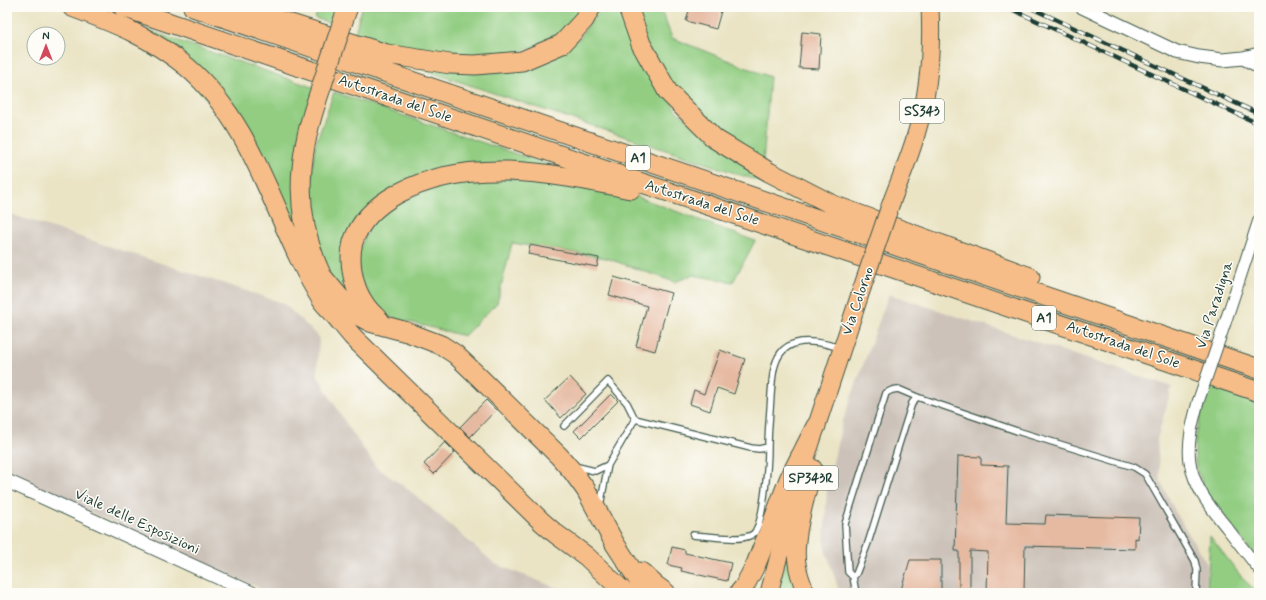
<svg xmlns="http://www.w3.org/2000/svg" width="1266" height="600" font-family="Mynerve,sans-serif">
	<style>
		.industrial { fill: #ccc2b9 }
		.green { fill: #92cd82; stroke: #58855b }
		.building { fill: #e6b9a1 }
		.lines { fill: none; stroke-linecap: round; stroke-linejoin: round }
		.service-casing { stroke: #3d564a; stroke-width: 8 }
		.minor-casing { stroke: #3d564a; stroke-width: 13 }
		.tertiary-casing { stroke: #3d564a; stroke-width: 15 }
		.primary-casing { stroke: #3d564a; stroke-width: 19 }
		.motorway-casing { stroke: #3d564a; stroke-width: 21 }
		.service { stroke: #fff; stroke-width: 5.5 }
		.minor { stroke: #fff; stroke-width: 11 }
		.tertiary { stroke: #fff; stroke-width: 13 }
		.primary { stroke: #f7bd88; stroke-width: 17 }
		.motorway { stroke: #f7bd88; stroke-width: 19 }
		.rail-casing { stroke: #1f3d34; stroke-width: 4.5 }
		.rail { stroke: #fdfcf7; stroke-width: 3; stroke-dasharray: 9; stroke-linecap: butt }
		.minor-bridge-casing { stroke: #3d564a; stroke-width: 13; stroke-linecap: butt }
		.primary-bridge-casing { stroke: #3d564a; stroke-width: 19; stroke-linecap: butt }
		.motorway-bridge-casing { stroke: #3d564a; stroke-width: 21; stroke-linecap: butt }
		.minor-bridge { stroke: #fff; stroke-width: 11 }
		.primary-bridge { stroke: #f7bd88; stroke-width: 17 }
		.motorway-bridge { stroke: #f7bd88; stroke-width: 19 }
		.labels { text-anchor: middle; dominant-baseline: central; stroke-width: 3; stroke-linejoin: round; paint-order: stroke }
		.shield { fill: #fdfcf7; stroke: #62766e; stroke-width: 1 }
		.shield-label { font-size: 14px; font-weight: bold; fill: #1f3d34 }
		.street-label { font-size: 15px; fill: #1f3d34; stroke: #fdfcf7 }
	</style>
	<rect width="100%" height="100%" fill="#fdfcf7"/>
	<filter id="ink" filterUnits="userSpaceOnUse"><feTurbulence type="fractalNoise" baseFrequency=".025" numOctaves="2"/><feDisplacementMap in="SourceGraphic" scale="8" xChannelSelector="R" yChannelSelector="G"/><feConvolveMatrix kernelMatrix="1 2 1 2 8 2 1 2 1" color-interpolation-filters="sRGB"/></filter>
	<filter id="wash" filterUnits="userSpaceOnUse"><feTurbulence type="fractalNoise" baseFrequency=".012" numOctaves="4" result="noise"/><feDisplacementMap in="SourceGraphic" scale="16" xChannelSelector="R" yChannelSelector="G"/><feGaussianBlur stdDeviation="0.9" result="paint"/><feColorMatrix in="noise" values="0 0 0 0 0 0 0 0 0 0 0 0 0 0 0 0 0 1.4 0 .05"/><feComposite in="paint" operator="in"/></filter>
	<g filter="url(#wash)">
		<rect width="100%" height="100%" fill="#eae4c5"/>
		<path class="industrial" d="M 7,213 L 283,303 L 319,337 L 317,375 L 345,422 L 376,467 L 413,493 L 495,564 L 570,593 L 270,593 L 7,475 Z
			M 889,294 L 1172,387 L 1157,439 L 1160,480 L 1176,513 L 1207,564 L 1206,593 L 840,593 L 824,546 L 827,488 L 842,423 Z"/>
		<path class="green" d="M 319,7 L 343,7 L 337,26 L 315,18 Z
			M 362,7 L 588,7 L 551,43 L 486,60 L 418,54 L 354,36 Z
			M 601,7 L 623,7 L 676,111 L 804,196 L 415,67 L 485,73 L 579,39 Z
			M 634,7 L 660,7 L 672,38 L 770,77 L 763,162 L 716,134 L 677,95 L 646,44 Z
			M 147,30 L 318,89 L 302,136 L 309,262 L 266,168 Z
			M 334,92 L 578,175 L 418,180 L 356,227 L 349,295 L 331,278 L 318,246 L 309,200 L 315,146 Z
			M 485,178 L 541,180 L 633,195 L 755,241 L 733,282 L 692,275 L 675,282 L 606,258 L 512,243 L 497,303 L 464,336 L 382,315 L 360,280 L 358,252 L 371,224 L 399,202 L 436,186 Z
			M 1210,387 L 1259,404 L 1259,435 L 1257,437 L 1259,450 L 1259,562 L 1208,495 L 1197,471 L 1195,460 L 1195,436 L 1204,404 Z
			M 791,534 L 800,593 L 777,593 Z
			M 1210,536 L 1243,579 L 1258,593 L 1207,593 Z"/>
		<g id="blocks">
			<path class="building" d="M 690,7 L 706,7 L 721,11 L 716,29 L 686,21 Z
				M 802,32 L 821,34 L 819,69 L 799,68 Z
				M 530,245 L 599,258 L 597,267 L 528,254 Z
				M 614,277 L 671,293 L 655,351 L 636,346 L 647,306 L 609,295 Z
				M 720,350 L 745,359 L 734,394 L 717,388 L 710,411 L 690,404 L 694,390 L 704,394 Z
				M 570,377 L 586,394 L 561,418 L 545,400 Z
				M 611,394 L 618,401 L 581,438 L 574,431 Z
				M 486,400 L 496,410 L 470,437 L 460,427 Z
				M 445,442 L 455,452 L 434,474 L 424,464 Z
				M 958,456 L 981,457 L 981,465 L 1008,466 L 1006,523 L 1045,524 L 1046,515 L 1139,518 L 1138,539 L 1135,538 L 1135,549 L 1025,546 L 1024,593 L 987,593 L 988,552 L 970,551 L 970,593 L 959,593 L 959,551 L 955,551 Z
				M 672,547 L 685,550 L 685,553 L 731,563 L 727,581 L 681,571 L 682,568 L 668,565 Z
				M 910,560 L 941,560 L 941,593 L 900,593 Z"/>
		</g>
	</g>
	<g filter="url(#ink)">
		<use href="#blocks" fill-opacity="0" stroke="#3d564a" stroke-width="1"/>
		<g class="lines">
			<defs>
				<path id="service" d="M 917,397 L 912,403 L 868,543 L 856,574 L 853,577 L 848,572 L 845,524 L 886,393 L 892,390 L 898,389 L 917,397 L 1017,431 L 1134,467 L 1145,474 L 1148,479 L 1195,561 L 1197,570 L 1196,593
					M 564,426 L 608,381 L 627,403 L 635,419 L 751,448 L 759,449 L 768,447 C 768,430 770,413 771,395 C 772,384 772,372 776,362 C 786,334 819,341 840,348
					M 574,466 L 595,471 L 608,465
					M 600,506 L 608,465 L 635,419
					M 693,535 C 707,536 738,541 749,536 C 752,535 755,533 756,530 C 764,517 768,464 768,447
					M 853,577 L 856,593"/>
				<path id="minor" d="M 1225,323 L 1259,220
					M 1198,402 C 1193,421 1187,442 1190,462 C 1194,488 1211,508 1227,528 C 1238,542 1248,555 1259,569"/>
				<path id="tertiary" d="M 1082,7 L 1177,52 L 1199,57 L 1223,60 L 1243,58 L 1259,54
					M 1243,58 L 1259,66
					M 7,481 L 252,593"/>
				<path id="primary" d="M 889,209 C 898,183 910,158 917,131 C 929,92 932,48 930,7
					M 769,593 L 801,473 L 862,288
					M 806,593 C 802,583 798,574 797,563 C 793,537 807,495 813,468"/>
				<path id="motorway" d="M 72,7 C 115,23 151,37 187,67 C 258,127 275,226 323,302 C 326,306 330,309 333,313 C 340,321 346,329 353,337 L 542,522 L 556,534 L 586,556 L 625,593
					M 123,7 L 1259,392
					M 193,7 L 1259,369
					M 236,7 L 387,54 L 450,64 L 475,65 L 522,61 L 562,44 L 584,20 L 591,7
					M 628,7 L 641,44 L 668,92 L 715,139 L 769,172 L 833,205 L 1030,277
					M 342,24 L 348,7
					M 316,103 C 297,161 294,215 320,272
					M 321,275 L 342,300 L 359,316 L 370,322 L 407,332 L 441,345 L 455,354 L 478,376 L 559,456 L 573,472 L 586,490 L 615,544 L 647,593
					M 380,321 C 374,315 368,310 364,303 C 353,287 348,261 353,242 C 360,221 377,205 397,194 C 469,155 555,174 631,189
					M 641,572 L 655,585 L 666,593
					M 739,593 L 744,587 L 756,564 L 772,524 L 789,479 L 816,426"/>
			</defs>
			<use href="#service" class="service-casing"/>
			<use href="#minor" class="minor-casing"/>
			<use href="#tertiary" class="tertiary-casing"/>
			<use href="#primary" class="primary-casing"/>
			<use href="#motorway" class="motorway-casing"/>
			<use href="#service" class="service"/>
			<use href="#minor" class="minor"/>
			<use href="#tertiary" class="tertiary"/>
			<use href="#primary" class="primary"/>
			<use href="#motorway" class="motorway"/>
			<defs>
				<path id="rail" d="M 1007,7 L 1259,124
					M 1029,7 L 1259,114"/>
			</defs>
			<use href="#rail" class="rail-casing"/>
			<use href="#rail" class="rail"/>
			<defs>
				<path id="minor-bridge" d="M 1198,402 L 1225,323"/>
				<path id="primary-bridge" d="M 862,288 L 889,209"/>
				<path id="motorway-bridge" d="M 316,103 L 342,24"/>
			</defs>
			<use href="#minor-bridge" class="minor-bridge-casing"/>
			<use href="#primary-bridge" class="primary-bridge-casing"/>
			<use href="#motorway-bridge" class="motorway-bridge-casing"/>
			<use href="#minor-bridge" class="minor-bridge"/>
			<use href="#primary-bridge" class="primary-bridge"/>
			<use href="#motorway-bridge" class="motorway-bridge"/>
		</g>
	</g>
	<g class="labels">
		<g class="shield">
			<rect x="900" y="99" width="44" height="24" rx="3"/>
			<rect x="626" y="146" width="24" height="24" rx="3"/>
			<rect x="1032" y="306" width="24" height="24" rx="3"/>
			<rect x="784" y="466" width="54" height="24" rx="3"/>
		</g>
		<g class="shield-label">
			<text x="922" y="111">SS343</text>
			<text x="638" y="158">A1</text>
			<text x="1044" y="318">A1</text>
			<text x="811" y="478">SP343R</text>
		</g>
		<g class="street-label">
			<text transform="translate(395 99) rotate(19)">Autostrada del Sole</text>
			<text transform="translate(702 203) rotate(18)">Autostrada del Sole</text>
			<text transform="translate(858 301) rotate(-71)">Via Colorno</text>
			<text transform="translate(1215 305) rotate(-72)">Via Paradigna</text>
			<text transform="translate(1123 345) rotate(19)">Autostrada del Sole</text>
			<text transform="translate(137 522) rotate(25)">Viale delle Esposizioni</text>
		</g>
	</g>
	<rect width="1266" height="600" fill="none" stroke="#fdfcf7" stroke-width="24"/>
	<g transform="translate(46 46)"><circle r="19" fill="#fdfcf7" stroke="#a4b0a9"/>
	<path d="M0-3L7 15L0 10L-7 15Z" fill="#d1495b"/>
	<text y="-6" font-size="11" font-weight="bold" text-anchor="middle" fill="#1f3d34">N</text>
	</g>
</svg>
